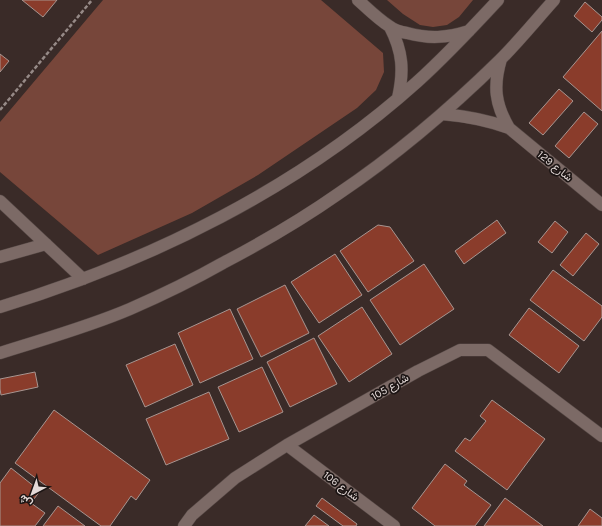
<svg xmlns="http://www.w3.org/2000/svg" width="602" height="526" font-family="Karla,Vazirmatn,sans-serif">
	<style>
		.green { fill: #77463a }
		.building { fill: #8a3c2b; stroke: #a79590 }
		.lines { fill: none; stroke-linecap: round; stroke-linejoin: round }
		.minor-casing { stroke: #544744; stroke-width: 13 }
		.path { stroke: #968a87; stroke-width: 2.5; stroke-dasharray: 4 2; stroke-linecap: butt }
		.minor { stroke: #7c6a66; stroke-width: 12 }
		.labels { text-anchor: middle; dominant-baseline: central; stroke-width: 3.5; stroke-linejoin: round; paint-order: stroke }
		.street-label { font-size: 11px; fill: #e4dad8; stroke: #1c1514 }
	</style>
	<rect width="100%" height="100%" fill="#3a2b28"/>
	<path class="green" d="M 103,0 L 321,0 L 383,53 L 384,72 L 376,90 L 357,108 L 258,175 L 192,213 L 98,255 L 0,172 L 0,122 Z
		M 387,0 L 473,0 L 459,17 L 447,25 L 433,27 L 420,25 L 403,14 Z"/>
	<path class="building" d="M 22,0 L 57,0 L 43,17 Z
		M 585,2 L 602,17 L 602,20 L 592,32 L 574,16 Z
		M 602,31 L 602,111 L 563,77 Z
		M 0,54 L 9,61 L 0,72 Z
		M 559,89 L 573,101 L 543,135 L 529,123 Z
		M 584,112 L 598,124 L 569,158 L 555,146 Z
		M 497,220 L 506,233 L 464,264 L 455,251 Z
		M 555,221 L 568,232 L 552,253 L 538,242 Z
		M 378,225 L 390,227 L 414,261 L 368,292 L 340,251 Z
		M 586,233 L 599,244 L 573,276 L 560,265 Z
		M 335,254 L 362,295 L 319,323 L 291,282 Z
		M 424,264 L 454,309 L 400,345 L 370,300 Z
		M 553,270 L 602,306 L 602,317 L 584,341 L 530,300 Z
		M 285,285 L 309,333 L 261,357 L 237,309 Z
		M 362,307 L 392,354 L 349,382 L 318,336 Z
		M 529,308 L 579,346 L 559,373 L 509,335 Z
		M 230,309 L 253,359 L 200,383 L 178,333 Z
		M 314,338 L 337,384 L 290,407 L 267,362 Z
		M 175,344 L 193,385 L 145,407 L 126,365 Z
		M 262,367 L 283,412 L 239,432 L 218,387 Z
		M 35,372 L 38,387 L 1,395 L 0,389 L 0,379 Z
		M 209,392 L 229,439 L 166,465 L 146,419 Z
		M 492,400 L 545,439 L 507,490 L 455,451 L 465,438 L 470,441 L 486,421 L 480,416 Z
		M 54,410 L 150,480 L 136,500 L 131,496 L 110,526 L 101,526 L 15,463 Z
		M 445,464 L 467,481 L 464,485 L 491,505 L 475,526 L 435,526 L 412,508 Z
		M 11,468 L 40,491 L 31,503 L 45,513 L 35,526 L 0,526 L 0,483 Z
		M 322,498 L 357,524 L 356,526 L 343,526 L 316,506 Z
		M 505,498 L 543,526 L 484,526 Z
		M 58,506 L 85,526 L 43,526 Z
		M 590,509 L 602,518 L 602,526 L 578,526 Z
		M 314,515 L 329,526 L 305,526 Z"/>
	<g class="lines">
		<defs>
			<path id="minor" d="M 358,0 C 368,9 378,19 389,26 C 394,30 401,32 407,33 C 429,39 447,38 469,31
				M 390,27 C 403,52 404,71 398,98
				M 501,59 C 493,86 495,104 509,128
				M 442,114 C 465,116 487,120 509,128 L 602,205
				M 0,201 L 83,279
				M 0,257 L 46,244
				M 0,307 C 151,261 299,188 417,82 C 446,56 472,28 498,0
				M 0,353 C 44,339 88,327 130,309 C 162,295 193,280 223,263 C 263,242 301,220 338,194 C 396,155 450,109 500,60 C 519,41 536,20 554,0
				M 287,445 L 394,526
				M 184,526 L 192,515 L 235,478 L 287,445 L 418,371 L 460,350 L 488,350 L 602,436"/>
		</defs>
		<use href="#minor" class="minor-casing"/>
		<path class="path" d="M 0,110 L 92,0"/>
		<use href="#minor" class="minor"/>
	</g>
	<g class="labels">
		<g class="street-label">
			<text transform="translate(555 166) rotate(39)">شارع 129</text>
			<text transform="translate(390 387) rotate(-30)">شارع 105</text>
			<text transform="translate(341 486) rotate(37)">شارع 106</text>
		</g>
	</g>
	<g transform="translate(32 494) rotate(221)" stroke="#1c1514" stroke-width="3" paint-order="stroke">
	<path d="M0-3L7 15L0 10L-7 15Z" fill="#e4dad8"/>
	<text y="-6" font-size="11" font-weight="bold" text-anchor="middle" fill="#e4dad8">ش</text>
	</g>
</svg>
